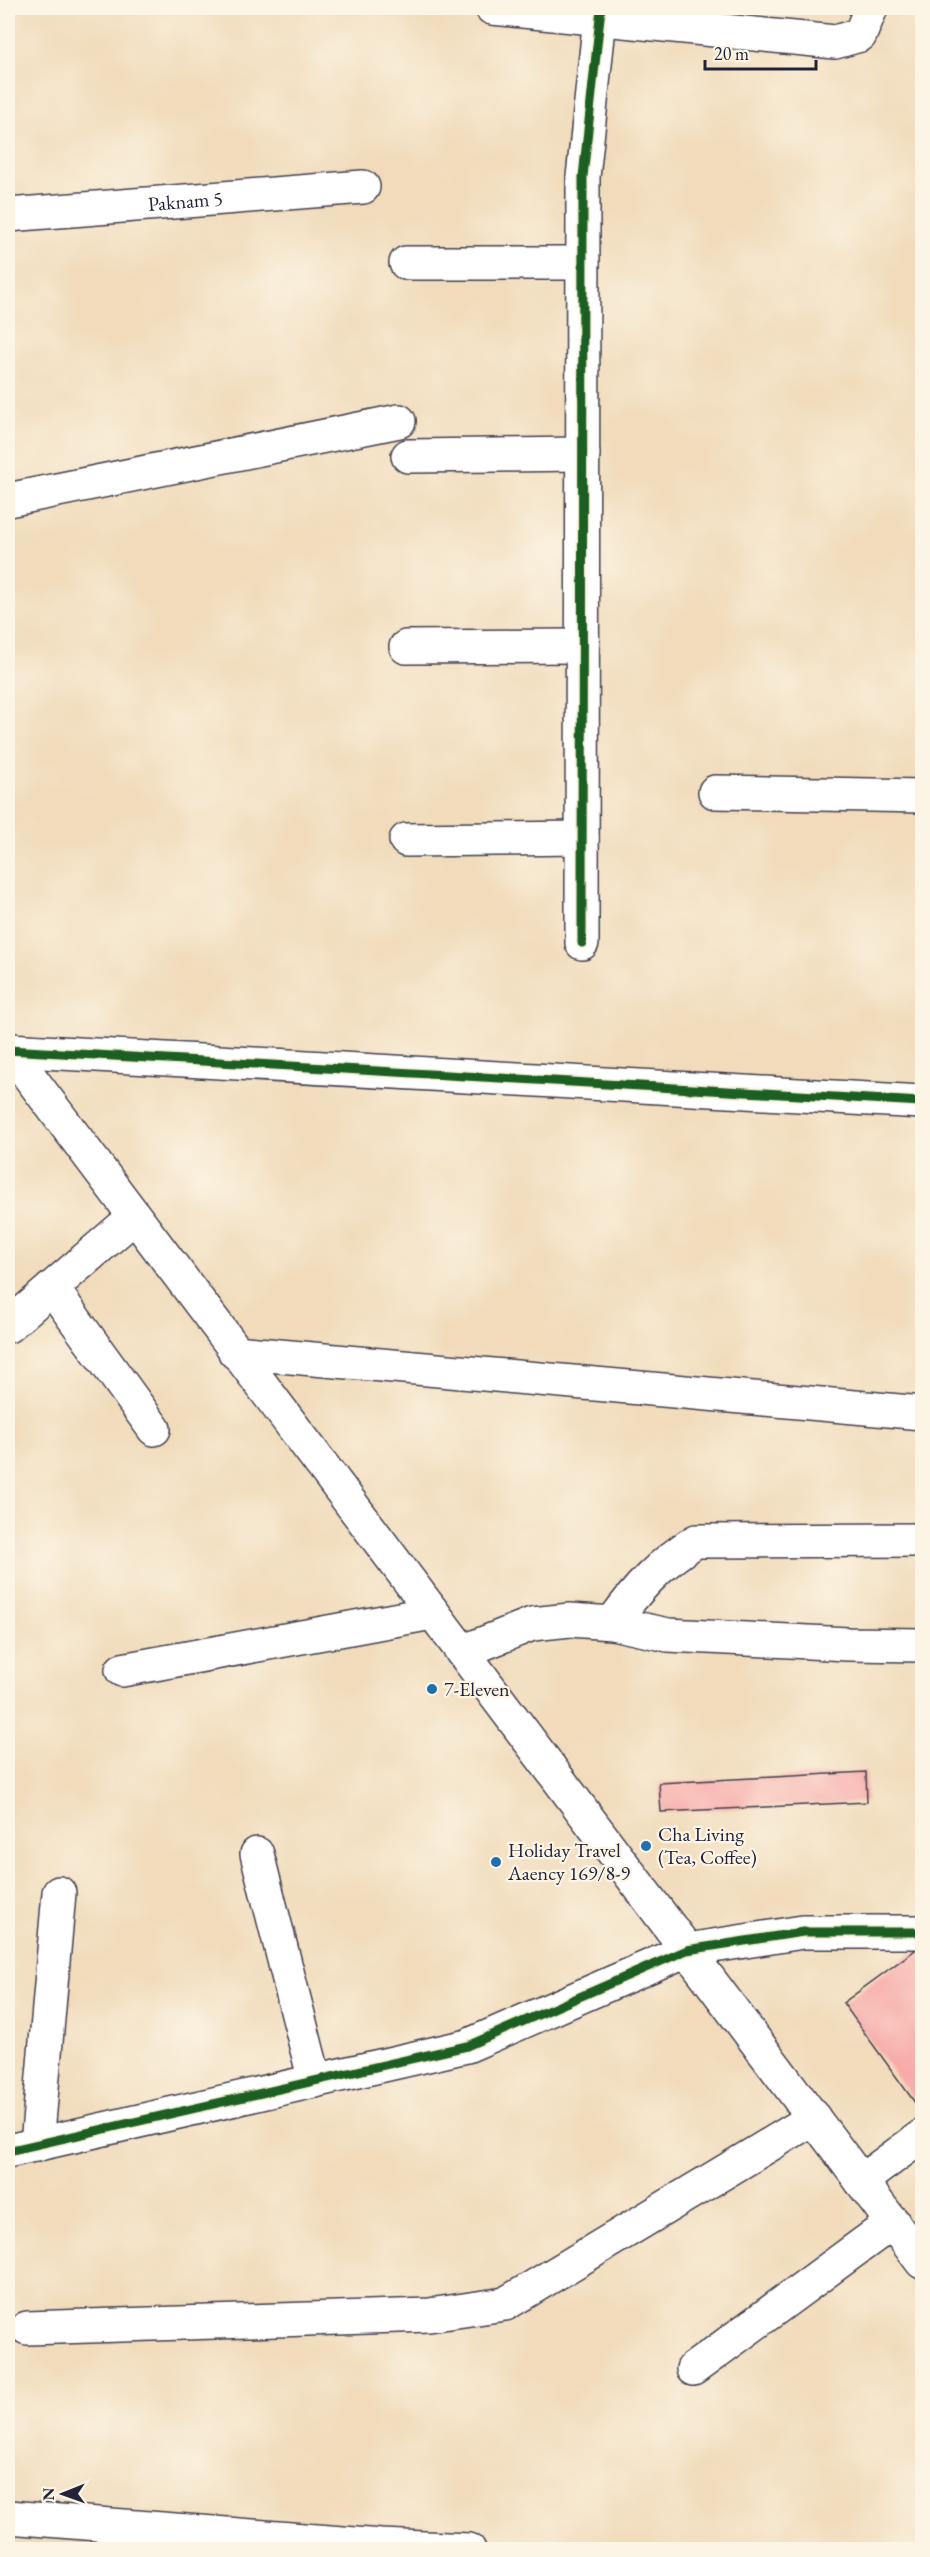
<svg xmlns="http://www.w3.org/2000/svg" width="930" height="2557" font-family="'EB Garamond',serif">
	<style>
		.building { fill: #f7a8a6 }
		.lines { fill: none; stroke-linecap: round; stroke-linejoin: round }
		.minor-casing { stroke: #413e4e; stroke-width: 36 }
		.secondary-casing { stroke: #413e4e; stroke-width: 36 }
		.minor { stroke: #fff; stroke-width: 33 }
		.secondary { stroke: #fff; stroke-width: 33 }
		.cycleway-casing { stroke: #fcf5e5; stroke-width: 13 }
		.cycleway { stroke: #1b5e20; stroke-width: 9 }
		.poi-dot { fill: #1f6fb2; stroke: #fcf5e5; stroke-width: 2 }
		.labels { text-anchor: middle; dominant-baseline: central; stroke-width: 4.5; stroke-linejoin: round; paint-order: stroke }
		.street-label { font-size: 20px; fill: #22223b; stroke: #fcf5e5 }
		.poi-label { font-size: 20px; fill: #22223b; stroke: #fcf5e5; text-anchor: start }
	</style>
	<rect width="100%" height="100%" fill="#fcf5e5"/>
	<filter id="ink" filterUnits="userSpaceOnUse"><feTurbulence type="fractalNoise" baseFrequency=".0167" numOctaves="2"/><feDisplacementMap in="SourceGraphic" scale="12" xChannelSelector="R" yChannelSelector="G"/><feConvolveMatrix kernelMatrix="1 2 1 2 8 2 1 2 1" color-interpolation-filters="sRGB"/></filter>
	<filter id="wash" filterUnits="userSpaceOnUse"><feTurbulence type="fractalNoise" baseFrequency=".008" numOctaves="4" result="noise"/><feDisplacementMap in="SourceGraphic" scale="24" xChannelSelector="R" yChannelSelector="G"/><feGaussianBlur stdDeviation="1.35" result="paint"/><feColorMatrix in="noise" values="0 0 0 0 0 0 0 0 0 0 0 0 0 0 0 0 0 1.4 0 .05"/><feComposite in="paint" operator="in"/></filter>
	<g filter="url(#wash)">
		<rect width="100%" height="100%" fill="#f1dbbb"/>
		<g id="blocks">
			<path class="building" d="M 866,1772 L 867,1802 L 661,1812 L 659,1783 Z
				M 922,1945 L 922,2109 L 921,2111 L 843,2003 Z"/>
		</g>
	</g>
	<g filter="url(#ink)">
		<use href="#blocks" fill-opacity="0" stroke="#413e4e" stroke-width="1.5"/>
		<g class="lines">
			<defs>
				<g id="minor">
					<path d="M 492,8 L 835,42 L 860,35 L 871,8"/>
					<path id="s1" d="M 8,215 L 363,187"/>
					<path d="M 406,263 L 583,263"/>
					<path d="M 408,456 L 583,454"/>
					<path d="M 8,500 L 399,421"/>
					<path d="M 406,647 L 582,646"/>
					<path d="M 715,792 L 922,796"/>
					<path d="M 406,840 L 582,838"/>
					<path d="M 582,943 L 583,177 L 601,8"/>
					<path d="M 8,1050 L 922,1102"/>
					<path d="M 52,1288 L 154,1429"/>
					<path d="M 8,1326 L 134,1217"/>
					<path d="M 235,1352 L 922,1413"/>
					<path d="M 612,1623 C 637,1589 660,1563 696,1541 L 922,1540"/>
					<path d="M 462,1652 L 532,1624 L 570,1620 L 612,1623 L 668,1635 L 848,1644 L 922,1645"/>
					<path d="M 122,1670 L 432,1613"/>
					<path d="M 257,1854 L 315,2081"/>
					<path d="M 37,2145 L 59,1893"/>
					<path d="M 8,2151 L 467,2046 L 687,1950 L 803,1932 L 922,1932"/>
					<path d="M 861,2181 L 922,2136"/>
					<path d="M 27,2328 L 429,2315 L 505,2304 L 814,2118"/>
					<path d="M 693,2369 L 893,2222"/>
					<path d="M 8,2517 L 381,2546 L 469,2550"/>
				</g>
				<path id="secondary" d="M 8,1048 L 922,2262"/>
			</defs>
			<use href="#minor" class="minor-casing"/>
			<use href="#secondary" class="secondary-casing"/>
			<use href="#minor" class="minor"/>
			<use href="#secondary" class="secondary"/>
			<defs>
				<path id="cycleway" d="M 582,943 L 583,177 L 601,8
					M 8,1050 L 922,1102
					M 8,2151 L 467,2046 L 687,1950 L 803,1932 L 922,1932"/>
			</defs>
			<use href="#cycleway" class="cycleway-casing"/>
			<use href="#cycleway" class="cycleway"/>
		</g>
	</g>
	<g class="poi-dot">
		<circle cx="432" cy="1689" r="6"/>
		<circle cx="646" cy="1846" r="6"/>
		<circle cx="496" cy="1862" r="6"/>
	</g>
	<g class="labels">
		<g class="street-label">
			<text stroke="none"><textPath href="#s1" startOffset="178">Paknam 5</textPath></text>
		</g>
		<g class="poi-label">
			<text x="444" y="1689">7-Eleven</text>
			<text x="658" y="1834">Cha Living<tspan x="658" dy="23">(Tea, Coffee)</tspan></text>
			<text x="508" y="1850">Holiday Travel<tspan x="508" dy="23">Aaency 169/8-9</tspan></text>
		</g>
	</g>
	<rect width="930" height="2557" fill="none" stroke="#fcf5e5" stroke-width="30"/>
	<g transform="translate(63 2494) rotate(269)" stroke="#fcf5e5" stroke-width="4.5" paint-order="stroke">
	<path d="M0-4.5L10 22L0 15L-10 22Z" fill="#22223b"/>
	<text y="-9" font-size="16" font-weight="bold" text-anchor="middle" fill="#22223b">N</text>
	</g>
	<path d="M705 60v9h111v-9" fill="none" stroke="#22223b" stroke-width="3"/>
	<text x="714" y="60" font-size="18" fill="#22223b" stroke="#fcf5e5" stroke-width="4.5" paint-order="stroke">20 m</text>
</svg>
